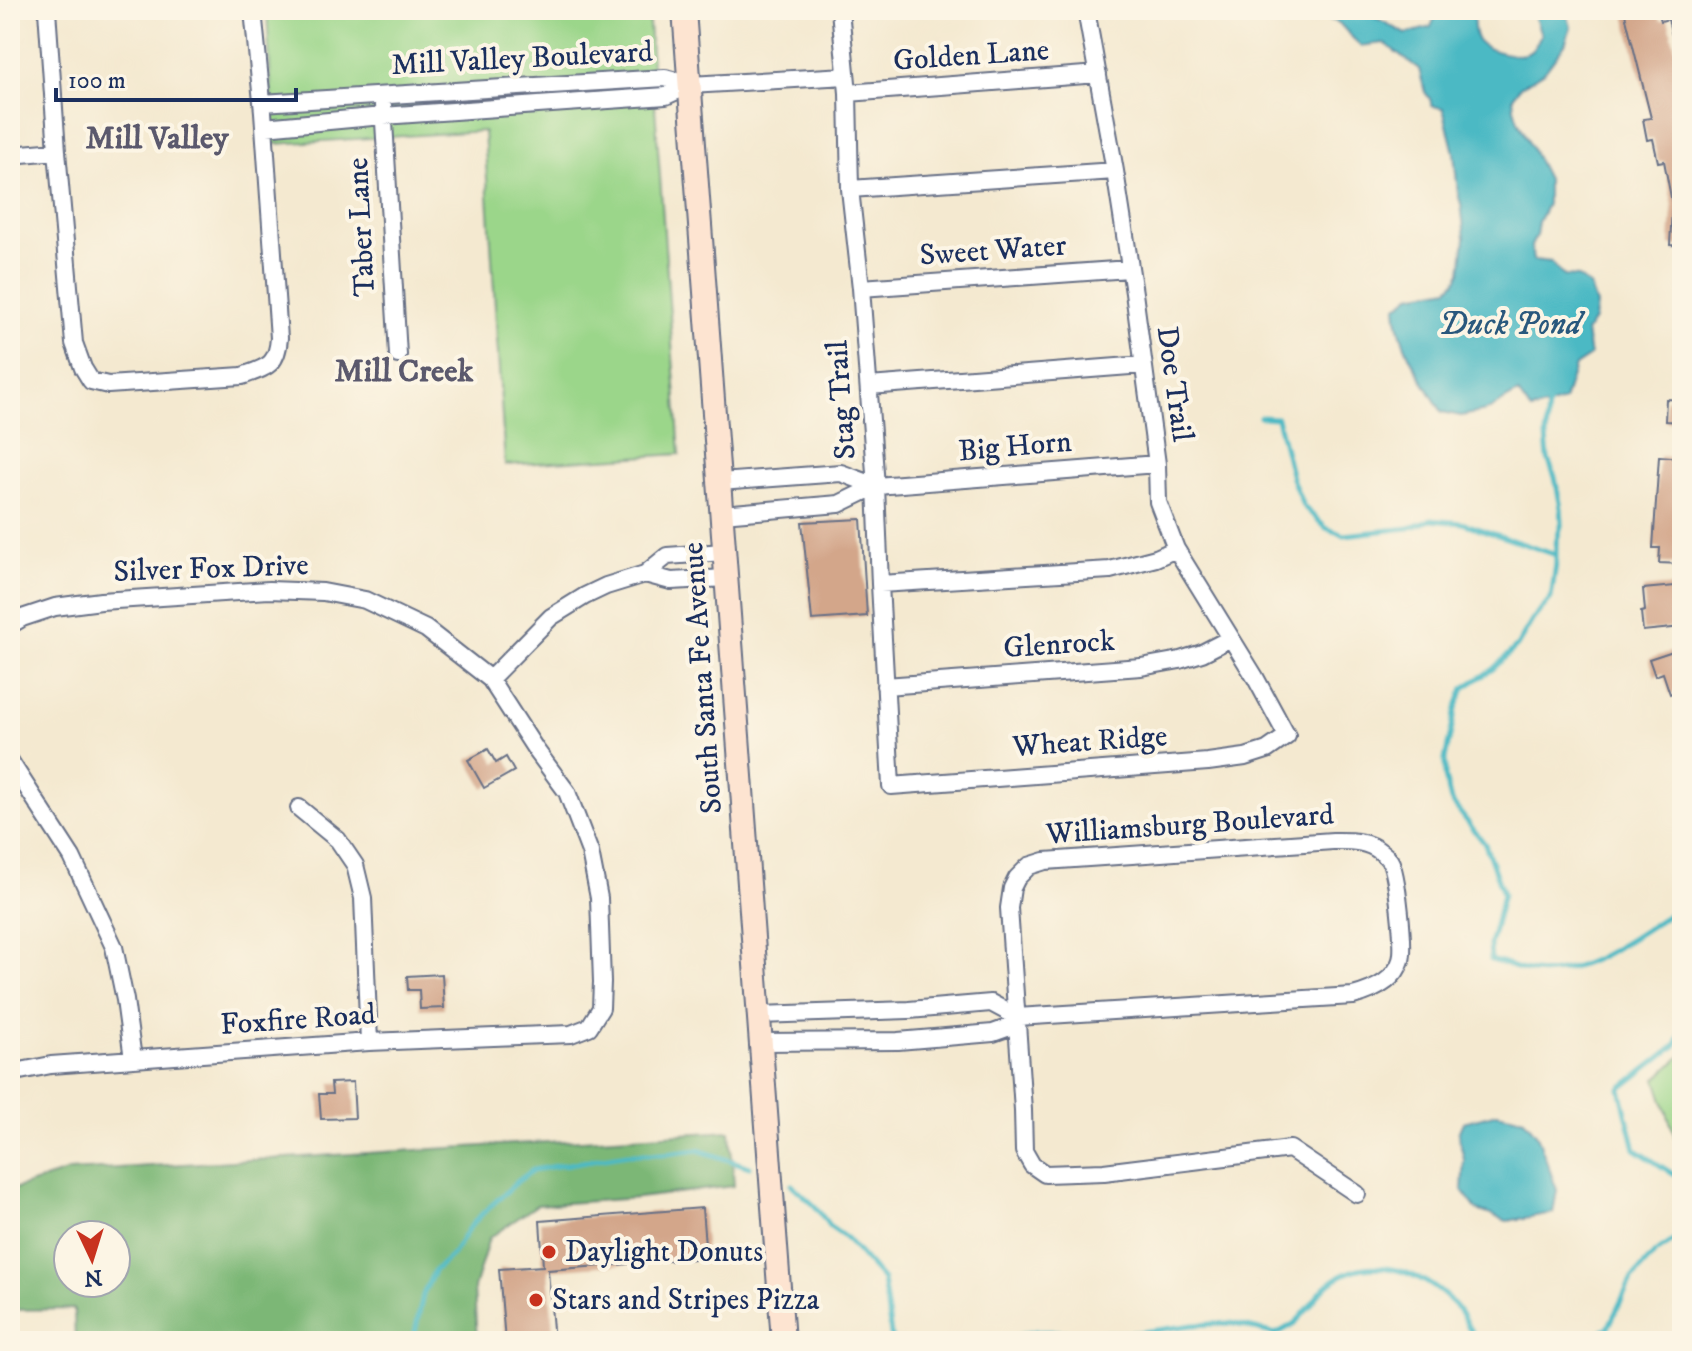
<svg xmlns="http://www.w3.org/2000/svg" width="1692" height="1351" font-family="'IM FELL DW Pica',serif">
	<style>
		.green { fill: #9bd68a; stroke: #5b8274; stroke-width: 2 }
		.forest { fill: #7cb776; stroke: #4c736a; stroke-width: 2; fill-rule: evenodd }
		.water { fill: #4bb9c4; stroke: #337491; stroke-width: 2 }
		.lines { fill: none; stroke-linecap: round; stroke-linejoin: round }
		.stream { stroke: #4bb9c4; stroke-width: 5 }
		.building { fill: #d3a68a }
		.minor-casing { stroke: #677086; stroke-width: 20 }
		.secondary-casing { stroke: #677086; stroke-width: 26 }
		.minor { stroke: #fff; stroke-width: 16 }
		.secondary { stroke: #fde4d1; stroke-width: 22 }
		.poi-dot { fill: #c8321e; stroke: #fcf5e5; stroke-width: 3 }
		.labels { text-anchor: middle; dominant-baseline: central; stroke-width: 8; stroke-linejoin: round; paint-order: stroke }
		.street-label { font-size: 30px; fill: #1b2f5e; stroke: #fcf5e5 }
		.poi-label { font-size: 30px; fill: #1b2f5e; stroke: #fcf5e5; text-anchor: start }
		.neighbourhood-label { font-size: 32px; font-weight: bold; fill: #5b596d; stroke: #fcf5e5 }
		.water-label { font-size: 32px; font-style: italic; fill: #29587d; stroke: #fcf5e5 }
	</style>
	<rect width="100%" height="100%" fill="#fcf5e5"/>
	<filter id="ink" filterUnits="userSpaceOnUse"><feTurbulence type="fractalNoise" baseFrequency=".0125" numOctaves="2"/><feDisplacementMap in="SourceGraphic" scale="16" xChannelSelector="R" yChannelSelector="G"/><feConvolveMatrix kernelMatrix="1 2 1 2 8 2 1 2 1" color-interpolation-filters="sRGB"/></filter>
	<filter id="wash" filterUnits="userSpaceOnUse"><feTurbulence type="fractalNoise" baseFrequency=".006" numOctaves="4" result="noise"/><feDisplacementMap in="SourceGraphic" scale="32" xChannelSelector="R" yChannelSelector="G"/><feGaussianBlur stdDeviation="1.8" result="paint"/><feColorMatrix in="noise" values="0 0 0 0 0 0 0 0 0 0 0 0 0 0 0 0 0 1.4 0 .05"/><feComposite in="paint" operator="in"/></filter>
	<g filter="url(#wash)">
		<rect width="100%" height="100%" fill="#f4e9d0"/>
		<path class="green" d="M 267,10 L 648,10 L 680,454 L 505,465 L 484,131 L 274,144 Z
			M 1682,1055 L 1682,1149 L 1678,1146 L 1656,1079 Z"/>
		<path class="forest" d="M 730,1131 L 734,1186 L 638,1198 L 537,1205 L 489,1238 L 474,1288 L 477,1341 L 75,1341 L 74,1309 L 10,1310 L 10,1190 L 69,1171 ZM 68,1235 L 116,1235 L 116,1283 L 68,1283 Z"/>
		<path class="water" d="M 1307,10 L 1362,10 L 1406,34 L 1431,27 L 1438,10 L 1475,10 C 1473,19 1473,33 1478,41 C 1486,51 1522,60 1531,51 C 1536,47 1538,40 1541,34 L 1532,10 L 1566,10 L 1571,27 L 1565,44 L 1545,71 L 1520,87 L 1513,97 L 1514,108 L 1518,121 L 1547,179 L 1547,204 L 1538,222 L 1536,236 L 1531,246 L 1533,260 L 1551,262 L 1563,276 L 1578,277 L 1590,286 L 1596,305 L 1594,320 L 1586,332 L 1590,356 L 1575,366 L 1564,401 L 1531,411 L 1518,393 L 1486,411 L 1461,416 L 1442,412 C 1422,379 1398,346 1396,307 L 1411,295 L 1449,288 L 1456,281 L 1461,272 L 1465,238 L 1461,204 L 1458,194 L 1454,153 L 1443,108 L 1432,106 L 1430,99 L 1425,92 L 1419,69 L 1384,43 L 1360,46 L 1339,23 Z
			M 1497,1113 L 1524,1119 L 1537,1135 L 1557,1190 L 1553,1213 L 1507,1221 L 1477,1210 L 1462,1190 L 1464,1159 L 1458,1133 L 1463,1122 Z"/>
		<g class="lines">
			<path class="stream" d="M 1548,402 L 1546,437 L 1548,459 L 1555,477 L 1561,508 L 1562,522 L 1556,543 L 1556,564 L 1551,598 L 1533,619 L 1517,646 L 1493,669 L 1464,688 L 1456,709 L 1445,759 L 1445,777 L 1451,801 L 1485,844 L 1503,894 L 1490,945 L 1491,960 C 1505,964 1519,970 1533,972 C 1581,979 1633,936 1673,912 L 1682,910
				M 1260,417 L 1277,418 L 1292,478 L 1303,506 L 1326,528 L 1344,535 L 1409,528 L 1431,520 L 1462,523 L 1556,555
				M 1682,1029 L 1676,1045 L 1620,1089 L 1635,1149 L 1673,1174 L 1682,1176
				M 792,1185 L 815,1206 L 830,1227 L 846,1238 L 883,1280 L 892,1341
				M 410,1341 L 414,1337 L 423,1295 L 434,1271 L 453,1254 L 468,1229 L 483,1213 L 518,1181 L 533,1170 L 628,1154 L 666,1154 L 698,1150 L 750,1167
				M 998,1341 L 1036,1331 L 1135,1333 L 1193,1325 L 1231,1323 L 1276,1334 C 1281,1331 1287,1328 1292,1325 C 1307,1314 1315,1295 1330,1283 C 1370,1252 1421,1271 1454,1304 C 1464,1314 1468,1329 1477,1341
				M 1587,1341 L 1608,1328 L 1631,1280 L 1655,1253 L 1682,1235"/>
		</g>
		<g id="blocks">
			<path class="building" d="M 1624,10 L 1658,10 L 1661,21 L 1668,19 L 1682,76 L 1676,77 L 1682,101 L 1682,246 L 1670,245 L 1672,208 L 1673,208 L 1664,161 L 1658,162 L 1653,139 L 1647,140 L 1643,119 L 1651,118 Z
				M 1666,399 L 1682,400 L 1682,422 L 1665,421 Z
				M 1659,456 L 1682,458 L 1682,564 L 1659,563 L 1660,548 L 1653,548 Z
				M 861,519 L 867,616 L 812,620 L 802,522 Z
				M 1675,586 L 1678,608 L 1682,607 L 1682,627 L 1643,631 L 1641,612 L 1645,611 L 1643,589 Z
				M 1682,648 L 1682,689 L 1670,694 L 1663,673 L 1655,676 L 1649,659 Z
				M 488,749 L 496,763 L 506,757 L 514,771 L 484,788 L 468,760 Z
				M 442,974 L 444,1008 L 420,1009 L 419,990 L 408,990 L 407,976 Z
				M 353,1082 L 355,1118 L 321,1119 L 319,1094 L 332,1094 L 331,1083 Z
				M 702,1208 L 706,1258 L 548,1270 L 554,1341 L 505,1341 L 499,1269 L 543,1266 L 540,1221 Z"/>
		</g>
	</g>
	<g filter="url(#ink)">
		<use href="#blocks" fill-opacity="0" stroke="#677086" stroke-width="2"/>
		<g class="lines">
			<defs>
				<path id="minor" d="M 47,10 L 57,151 L 74,343 L 83,368 L 91,381 L 108,385 L 242,376 C 267,367 277,366 279,338 L 263,112 L 253,10
					M 840,10 L 848,93 L 850,189 L 861,288 L 876,486 L 880,584 L 891,786 L 1208,762 L 1245,757 L 1267,750 L 1287,736 L 1255,677 L 1176,549 L 1158,502 L 1157,464 L 1134,293 L 1115,171 L 1086,10
					M 848,93 L 1098,74
					M 262,103 L 665,78 L 690,85 L 846,76
					M 383,105 L 398,355
					M 264,127 L 383,116 L 666,96 L 690,85
					M 10,155 L 57,151
					M 850,189 L 1115,171
					M 861,288 L 1129,269
					M 869,386 L 1143,365
					M 720,482 L 841,473 L 876,486
					M 722,514 L 839,504 L 876,486 L 1157,464
					M 645,574 L 671,581 L 726,578
					M 880,584 L 1110,570 L 1156,558 L 1176,549
					M 10,625 L 22,618 L 55,607 L 101,601 L 269,590 L 323,592 L 365,600 L 426,629 L 490,679 L 536,750 L 567,792 L 590,852 L 599,898 L 602,982 L 601,1008 L 589,1027 L 571,1034 L 369,1042 L 51,1065 L 10,1073
					M 490,679 L 551,617 L 585,596 L 606,586 L 645,574 L 667,556 L 724,552
					M 885,686 L 1141,667 L 1180,660 L 1202,653 L 1231,638
					M 10,761 L 72,857 L 114,947 L 125,1000 L 133,1059
					M 299,808 L 338,840 L 355,865 L 363,898 L 369,1042
					M 758,1015 L 909,1010 L 991,1003 L 1017,1017 L 1353,996 C 1372,991 1395,981 1401,960 C 1405,947 1397,872 1390,861 C 1387,857 1384,854 1381,852 C 1367,840 1349,841 1333,841 L 1045,861 L 1029,866 L 1017,878 L 1012,888 L 1009,908 L 1023,1110 L 1024,1151 L 1032,1165 L 1045,1174 L 1104,1172 L 1290,1149 L 1357,1194
					M 760,1042 L 898,1041 L 993,1033 L 1007,1028 L 1017,1017"/>
				<path id="secondary" d="M 684,10 L 783,1341"/>
			</defs>
			<use href="#minor" class="minor-casing"/>
			<use href="#secondary" class="secondary-casing"/>
			<use href="#minor" class="minor"/>
			<use href="#secondary" class="secondary"/>
		</g>
	</g>
	<g class="poi-dot">
		<circle cx="549" cy="1252" r="8"/>
		<circle cx="536" cy="1300" r="8"/>
	</g>
	<g class="labels">
		<g class="street-label">
			<text transform="translate(971 56) rotate(-4)">Golden Lane</text>
			<text transform="translate(522 59) rotate(-3)">Mill Valley Boulevard</text>
			<text transform="translate(362 227) rotate(-93)">Taber Lane</text>
			<text transform="translate(993 251) rotate(-4)">Sweet Water</text>
			<text transform="translate(1174 384) rotate(82)">Doe Trail</text>
			<text transform="translate(842 400) rotate(-94)">Stag Trail</text>
			<text transform="translate(1015 447) rotate(-5)">Big Horn</text>
			<text transform="translate(211 569) rotate(-2)">Silver Fox Drive</text>
			<text transform="translate(1059 645) rotate(-4)">Glenrock</text>
			<text transform="translate(703 678) rotate(-94)">South Santa Fe Avenue</text>
			<text transform="translate(1090 742) rotate(-4)">Wheat Ridge</text>
			<text transform="translate(1190 825) rotate(-4)">Williamsburg Boulevard</text>
			<text transform="translate(298 1020) rotate(-4)">Foxfire Road</text>
		</g>
		<g class="poi-label">
			<text x="565" y="1252">Daylight Donuts</text>
			<text x="552" y="1300">Stars and Stripes Pizza</text>
		</g>
		<g class="neighbourhood-label">
			<text x="157" y="139">Mill Valley</text>
			<text x="404" y="372">Mill Creek</text>
		</g>
		<g class="water-label">
			<text x="1510" y="325">Duck Pond</text>
		</g>
	</g>
	<rect width="1692" height="1351" fill="none" stroke="#fcf5e5" stroke-width="40"/>
	<g transform="translate(92 1259) rotate(176)"><circle r="38" fill="#fcf5e5" stroke="#a2a6af" stroke-width="2"/>
	<path d="M0-6L14 30L0 20L-14 30Z" fill="#c8321e"/>
	<text y="-12" font-size="22" font-weight="bold" text-anchor="middle" fill="#1b2f5e">N</text>
	</g>
	<path d="M56 88v12h240v-12" fill="none" stroke="#1b2f5e" stroke-width="4"/>
	<text x="68" y="88" font-size="24" fill="#1b2f5e" stroke="#fcf5e5" stroke-width="6" paint-order="stroke">100 m</text>
</svg>
